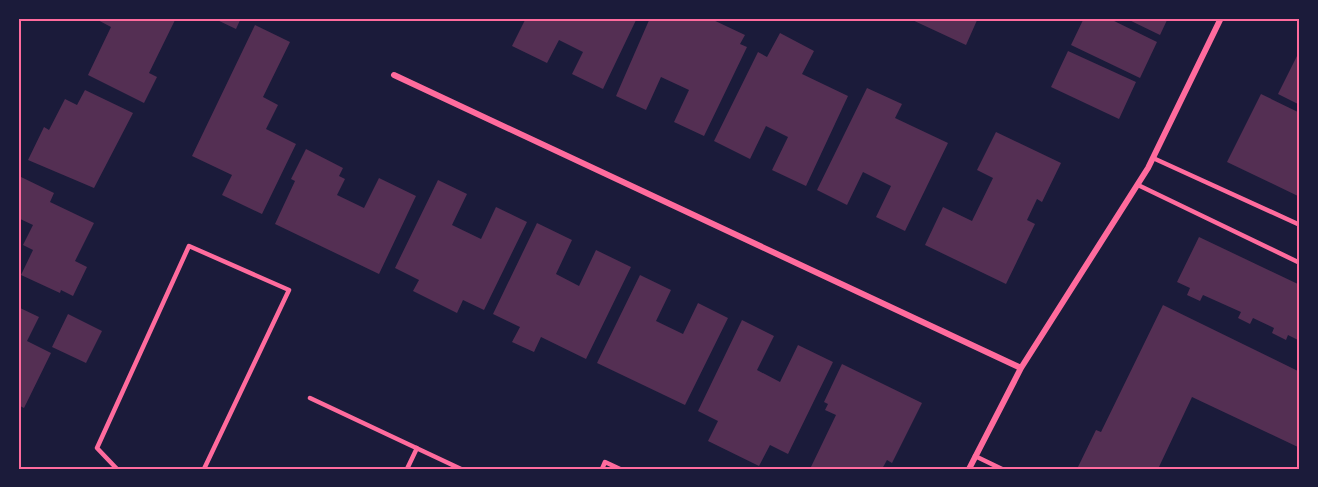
<svg xmlns="http://www.w3.org/2000/svg" width="1318" height="487" font-family="Ubuntu,sans-serif">
	<style>
		.building { fill: #542f53 }
		.lines { fill: none; stroke-linecap: round; stroke-linejoin: round }
		.service { stroke: #ff6b9d; stroke-width: 4.5 }
		.minor { stroke: #ff6b9d; stroke-width: 6 }
		.neatline { fill: none; stroke: #ff6b9d; stroke-width: 2 }
	</style>
	<rect width="100%" height="100%" fill="#1b1b3a"/>
	<path class="building" d="M 94,18 L 176,18 L 149,73 L 157,77 L 144,103 L 88,75 L 111,27 Z
		M 213,18 L 241,18 L 236,29 Z
		M 526,18 L 637,18 L 603,89 L 572,74 L 583,52 L 559,40 L 547,63 L 512,46 Z
		M 650,18 L 709,18 L 745,35 L 740,44 L 747,47 L 704,136 L 674,122 L 689,90 L 661,77 L 646,110 L 616,96 Z
		M 908,18 L 978,18 L 966,45 Z
		M 1084,18 L 1108,18 L 1157,42 L 1140,78 L 1071,45 Z
		M 1125,18 L 1168,18 L 1160,35 Z
		M 255,25 L 290,42 L 263,97 L 278,105 L 266,129 L 296,144 L 262,214 L 222,195 L 232,175 L 192,156 Z
		M 780,33 L 814,51 L 802,74 L 848,96 L 806,186 L 772,170 L 788,137 L 766,126 L 750,159 L 714,141 L 758,52 L 767,57 Z
		M 1300,50 L 1300,105 L 1278,94 Z
		M 1068,51 L 1136,82 L 1119,119 L 1051,87 Z
		M 867,88 L 902,104 L 895,118 L 948,143 L 905,231 L 876,217 L 891,186 L 863,172 L 847,205 L 817,190 Z
		M 85,90 L 133,113 L 94,188 L 28,160 L 44,127 L 49,130 L 65,99 L 77,105 Z
		M 1261,94 L 1300,113 L 1300,197 L 1227,162 Z
		M 996,132 L 1061,163 L 1042,202 L 1037,199 L 1027,220 L 1035,224 L 1006,284 L 925,245 L 943,207 L 972,221 L 993,178 L 977,170 Z
		M 306,149 L 343,168 L 339,176 L 345,179 L 337,195 L 364,208 L 379,178 L 416,196 L 379,274 L 275,224 L 295,181 L 291,179 Z
		M 21,177 L 54,193 L 50,202 L 94,223 L 75,261 L 87,267 L 73,296 L 61,290 L 60,293 L 21,275 L 33,250 L 23,245 L 33,225 L 18,218 L 18,184 Z
		M 438,180 L 467,194 L 452,225 L 481,239 L 496,207 L 527,222 L 484,310 L 463,300 L 457,313 L 413,291 L 419,280 L 395,268 Z
		M 537,223 L 572,240 L 556,274 L 579,286 L 596,250 L 631,267 L 586,359 L 541,337 L 534,352 L 512,342 L 520,327 L 493,314 Z
		M 1199,237 L 1300,285 L 1300,341 L 1288,335 L 1286,340 L 1272,333 L 1274,328 L 1253,318 L 1250,324 L 1238,318 L 1241,312 L 1203,295 L 1200,301 L 1187,295 L 1190,288 L 1177,282 Z
		M 640,275 L 671,290 L 656,321 L 683,334 L 698,303 L 728,318 L 685,405 L 597,363 Z
		M 1163,305 L 1300,372 L 1300,448 L 1192,397 L 1158,469 L 1077,469 L 1096,430 L 1101,432 Z
		M 18,307 L 39,317 L 27,341 L 51,353 L 24,408 L 18,405 Z
		M 68,314 L 102,331 L 86,363 L 52,347 Z
		M 742,320 L 774,336 L 757,370 L 780,382 L 798,345 L 833,362 L 788,454 L 770,445 L 759,466 L 708,441 L 718,421 L 698,411 Z
		M 842,364 L 922,403 L 892,463 L 887,460 L 882,469 L 810,469 L 836,415 L 825,410 L 828,404 L 824,402 Z"/>
	<g class="lines">
		<path class="service" d="M 1153,158 L 1300,225
			M 1138,185 L 1300,263
			M 310,398 L 461,469
			M 975,456 L 1002,469
			M 117,469 L 97,448 L 189,246 L 289,290 L 204,469
			M 407,469 L 417,448
			M 602,469 L 605,462 L 620,469"/>
		<path class="minor" d="M 394,75 L 1021,368
			M 969,469 L 1021,368 L 1148,168 L 1221,18"/>
	</g>
	<rect width="1318" height="487" fill="none" stroke="#1b1b3a" stroke-width="39"/>
	<rect x="20" y="20" width="1278" height="448" class="neatline"/>
</svg>
